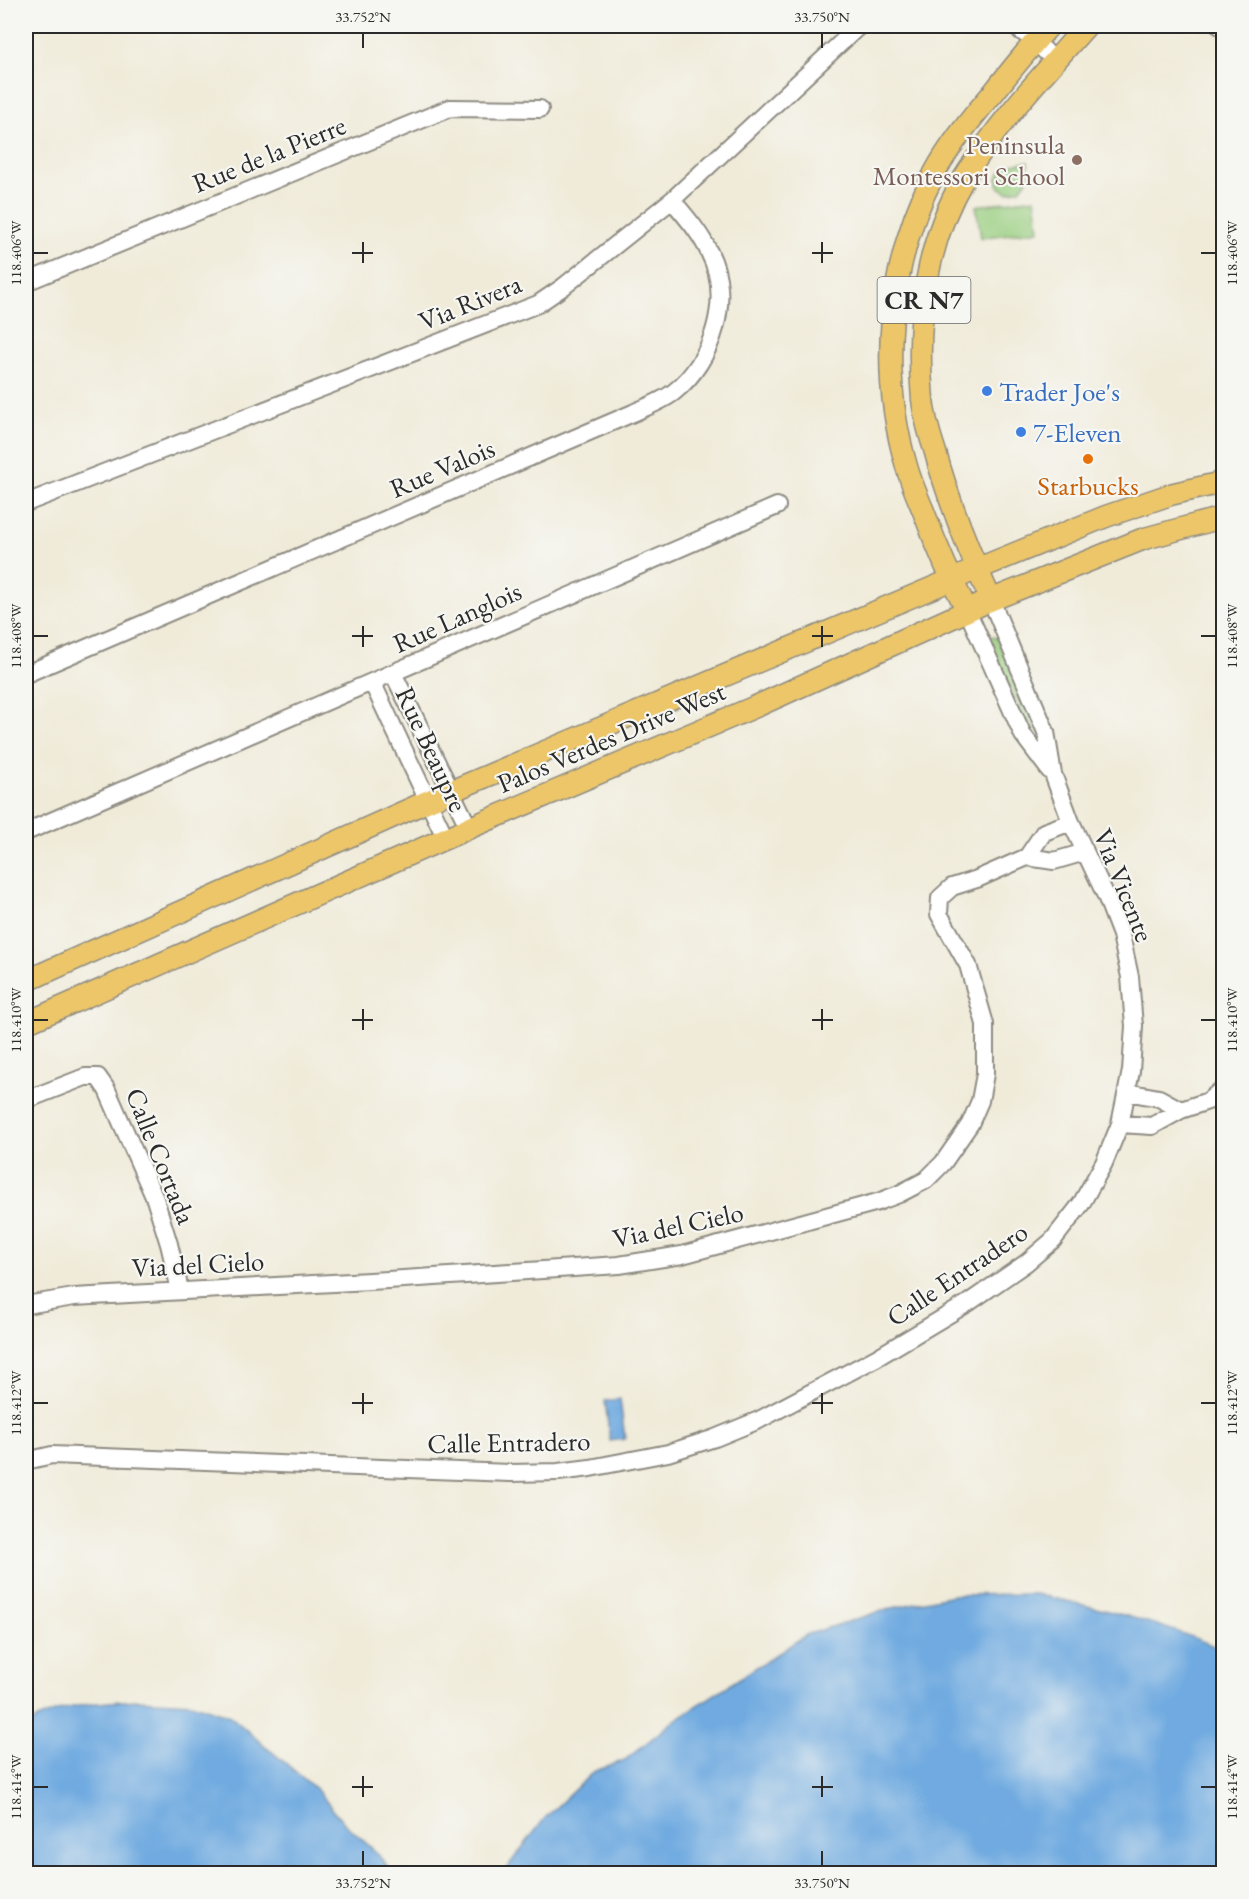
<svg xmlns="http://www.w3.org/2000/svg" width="1249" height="1899" font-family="'EB Garamond',serif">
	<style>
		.green { fill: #98cd7e; stroke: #627c54; stroke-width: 1.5 }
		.water { fill: #6faae0; stroke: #4d6a86; stroke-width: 1.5 }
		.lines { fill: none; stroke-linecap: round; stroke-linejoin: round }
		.minor-casing { stroke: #8e8b82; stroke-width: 20 }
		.major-casing { stroke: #8e8b82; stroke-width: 24 }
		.minor { stroke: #fff; stroke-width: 16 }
		.major { stroke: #ecc669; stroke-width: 21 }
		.ticks { fill: none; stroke: #2b2b2b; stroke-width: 2 }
		.education-dot { fill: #8d6e63; stroke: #f6f6f2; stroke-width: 2 }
		.shop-dot { fill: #3f7fe0; stroke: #f6f6f2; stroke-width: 2 }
		.food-dot { fill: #e8710a; stroke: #f6f6f2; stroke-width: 2 }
		.labels { text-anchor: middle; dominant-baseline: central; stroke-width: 4.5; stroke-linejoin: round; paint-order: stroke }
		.shield { fill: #f6f6f2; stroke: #686867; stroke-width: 1.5 }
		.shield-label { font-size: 26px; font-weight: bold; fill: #2b2b2b }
		.education-label { font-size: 27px; fill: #785e54; stroke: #f6f6f2; text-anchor: end }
		.street-label { font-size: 27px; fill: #2b2b2b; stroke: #f6f6f2 }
		.shop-label { font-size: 27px; fill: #366cbe; stroke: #f6f6f2; text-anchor: start }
		.food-label { font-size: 27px; fill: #c56008; stroke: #f6f6f2 }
		.neatline { fill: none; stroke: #2b2b2b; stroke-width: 2 }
		.ticks-label { font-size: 15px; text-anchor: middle; fill: #2b2b2b }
	</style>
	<rect width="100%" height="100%" fill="#f6f6f2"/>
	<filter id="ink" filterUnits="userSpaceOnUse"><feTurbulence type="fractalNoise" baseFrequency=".0167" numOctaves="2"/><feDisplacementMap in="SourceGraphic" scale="12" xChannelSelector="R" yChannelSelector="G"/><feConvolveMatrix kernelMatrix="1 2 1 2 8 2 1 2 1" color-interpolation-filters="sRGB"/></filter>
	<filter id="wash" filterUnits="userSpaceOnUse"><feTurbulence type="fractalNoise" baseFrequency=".008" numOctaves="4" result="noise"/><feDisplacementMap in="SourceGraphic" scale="24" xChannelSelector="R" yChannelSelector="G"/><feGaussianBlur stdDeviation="1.35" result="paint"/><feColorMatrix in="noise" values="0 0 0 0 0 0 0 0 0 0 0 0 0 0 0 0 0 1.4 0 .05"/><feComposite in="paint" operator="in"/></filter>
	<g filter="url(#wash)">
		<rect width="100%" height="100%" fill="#f0ebd9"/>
		<path class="green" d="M 1028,162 L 1029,177 L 1020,189 L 1007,192 L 999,187 L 997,178 C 1005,164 1012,163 1028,162 Z
			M 1035,198 L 1039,230 L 981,238 L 976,206 Z
			M 991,636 L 997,638 L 1031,715 L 1042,750 L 1040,753 L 987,639 Z"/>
		<path class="water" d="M 620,1399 L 625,1439 L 610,1441 L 605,1401 Z
			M 1035,1594 C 1099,1608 1164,1623 1223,1650 L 1223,1873 L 503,1873 L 545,1818 L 593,1772 L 625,1760 L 675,1720 L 806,1635 L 888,1609 L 953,1595 Z
			M 138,1700 L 191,1703 L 230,1716 L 317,1790 L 344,1823 L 377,1853 L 392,1873 L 26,1873 L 26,1727 C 31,1724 36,1719 42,1717 C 71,1703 107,1702 138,1700 Z"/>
	</g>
	<g filter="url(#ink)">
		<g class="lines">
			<defs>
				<path id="minor" d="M 1014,26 L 1035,41 L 1055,61
					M 1220,26 L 1224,27
					M 26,282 L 450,108 L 540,109
					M 26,503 L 538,304 L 563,287 L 672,200 L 859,26
					M 967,610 L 1023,735 L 1050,771
					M 393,673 L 469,828
					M 26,674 L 633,413 C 646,407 663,401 674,392 C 713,361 733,298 709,252 C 700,232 685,216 672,200
					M 372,682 L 446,839
					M 26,832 L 777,506
					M 1027,857 L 1044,832 L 1071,822
					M 1127,1092 L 1159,1098 L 1181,1110
					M 26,1100 L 85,1077 L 98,1077 L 107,1090 L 155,1199 L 169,1244 L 180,1290
					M 1120,1124 L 1152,1126 L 1181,1110 L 1208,1101 L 1224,1088
					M 26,1305 L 74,1297 L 388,1280 L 619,1265 L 682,1255 L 878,1202 L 899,1194 L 926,1180 L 943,1163 L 970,1124 L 980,1101 L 985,1074 L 985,1024 L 968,965 L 939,914 L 940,898 L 952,887 L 977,879 L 1027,857 L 1054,861 L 1085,852
					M 26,1461 L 52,1455 L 510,1473 L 558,1472 L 590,1468 L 668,1453 L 715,1438 L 759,1420 L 876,1358 L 968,1303 L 1026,1263 L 1053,1240 L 1081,1204 L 1104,1163 L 1120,1124 L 1131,1071 L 1134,1026 L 1130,977 L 1121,935 L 1106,896 L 1071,822 L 1053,774 L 1046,732 L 991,600"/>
				<path id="major" d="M 991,600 C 969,552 949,502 935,451 C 929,433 923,413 922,393 C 916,320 926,242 964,178 C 998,122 1043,75 1086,26
					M 967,610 C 950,578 936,545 923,510 C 917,496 911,482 907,468 C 878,371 888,262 935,172 C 951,143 972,117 994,92 C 1012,69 1030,47 1049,26
					M 26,981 L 428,801 L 977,569 L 1107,516 L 1172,494 L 1224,482
					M 26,1023 L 469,828 L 757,706 L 991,600 L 1143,539 L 1224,517"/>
			</defs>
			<use href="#minor" class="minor-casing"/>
			<use href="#major" class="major-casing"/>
			<use href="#minor" class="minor"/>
			<use href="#major" class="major"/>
		</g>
	</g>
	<path class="ticks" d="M 363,33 L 363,48M 822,33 L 822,48M 363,242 L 363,263M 822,242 L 822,263M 33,253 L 48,253M 352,253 L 373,253M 812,253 L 833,253M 1201,253 L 1216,253M 363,626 L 363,647M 822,626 L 822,647M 33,636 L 48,636M 352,636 L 373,636M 812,636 L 833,636M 1201,636 L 1216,636M 363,1009 L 363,1030M 822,1009 L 822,1030M 33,1020 L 48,1020M 352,1020 L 373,1020M 812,1020 L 833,1020M 1201,1020 L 1216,1020M 363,1393 L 363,1414M 822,1393 L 822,1414M 33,1403 L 48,1403M 352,1403 L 373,1403M 812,1403 L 833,1403M 1201,1403 L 1216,1403M 363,1776 L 363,1797M 822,1776 L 822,1797M 33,1787 L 48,1787M 352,1787 L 373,1787M 812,1787 L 833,1787M 1201,1787 L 1216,1787M 363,1851 L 363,1866M 822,1851 L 822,1866"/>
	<circle class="education-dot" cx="1077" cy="160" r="6"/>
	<g class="shop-dot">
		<circle cx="987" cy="391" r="6"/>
		<circle cx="1021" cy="432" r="6"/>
	</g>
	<circle class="food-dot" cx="1088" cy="459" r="6"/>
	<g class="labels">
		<rect class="shield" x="877.5" y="277" width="93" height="46" rx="4.5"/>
		<g class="shield-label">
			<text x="924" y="300">CR N7</text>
		</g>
		<g class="education-label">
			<text x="1065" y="144">Peninsula<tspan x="1065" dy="31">Montessori School</tspan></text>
		</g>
		<g class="street-label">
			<text transform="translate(269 154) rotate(-22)">Rue de la Pierre</text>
			<text transform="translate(470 302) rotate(-22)">Via Rivera</text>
			<text transform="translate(442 468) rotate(-23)">Rue Valois</text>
			<text transform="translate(457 617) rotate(-24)">Rue Langlois</text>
			<text transform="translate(611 737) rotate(-23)">Palos Verdes Drive West</text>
			<text transform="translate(432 749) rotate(65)">Rue Beaupre</text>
			<text transform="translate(1124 885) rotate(68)">Via Vicente</text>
			<text transform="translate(161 1156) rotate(68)">Calle Cortada</text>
			<text transform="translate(678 1225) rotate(-12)">Via del Cielo</text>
			<text transform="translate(198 1264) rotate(-3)">Via del Cielo</text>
			<text transform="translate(957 1274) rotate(-34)">Calle Entradero</text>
			<text transform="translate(509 1442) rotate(-1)">Calle Entradero</text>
		</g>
		<g class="shop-label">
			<text x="999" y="391">Trader Joe's</text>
			<text x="1033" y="432">7-Eleven</text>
		</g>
		<g class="food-label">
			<text x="1088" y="485">Starbucks</text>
		</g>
	</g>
	<rect width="1249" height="1899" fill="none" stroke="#f6f6f2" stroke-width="66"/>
	<rect x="33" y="33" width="1183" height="1833" class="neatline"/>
	<g class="ticks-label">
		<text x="363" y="22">33.752°N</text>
		<text x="822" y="22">33.750°N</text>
		<text transform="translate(1232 253) rotate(-90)" y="5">118.406°W</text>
		<text transform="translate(16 253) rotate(-90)" y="5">118.406°W</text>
		<text transform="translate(1232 636) rotate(-90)" y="5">118.408°W</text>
		<text transform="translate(16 636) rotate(-90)" y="5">118.408°W</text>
		<text transform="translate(1232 1020) rotate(-90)" y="5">118.410°W</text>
		<text transform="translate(16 1020) rotate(-90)" y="5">118.410°W</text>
		<text transform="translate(1232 1403) rotate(-90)" y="5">118.412°W</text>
		<text transform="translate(16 1403) rotate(-90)" y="5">118.412°W</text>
		<text transform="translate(16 1787) rotate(-90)" y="5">118.414°W</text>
		<text transform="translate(1232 1787) rotate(-90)" y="5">118.414°W</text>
		<text x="363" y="1888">33.752°N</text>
		<text x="822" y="1888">33.750°N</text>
	</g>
</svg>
